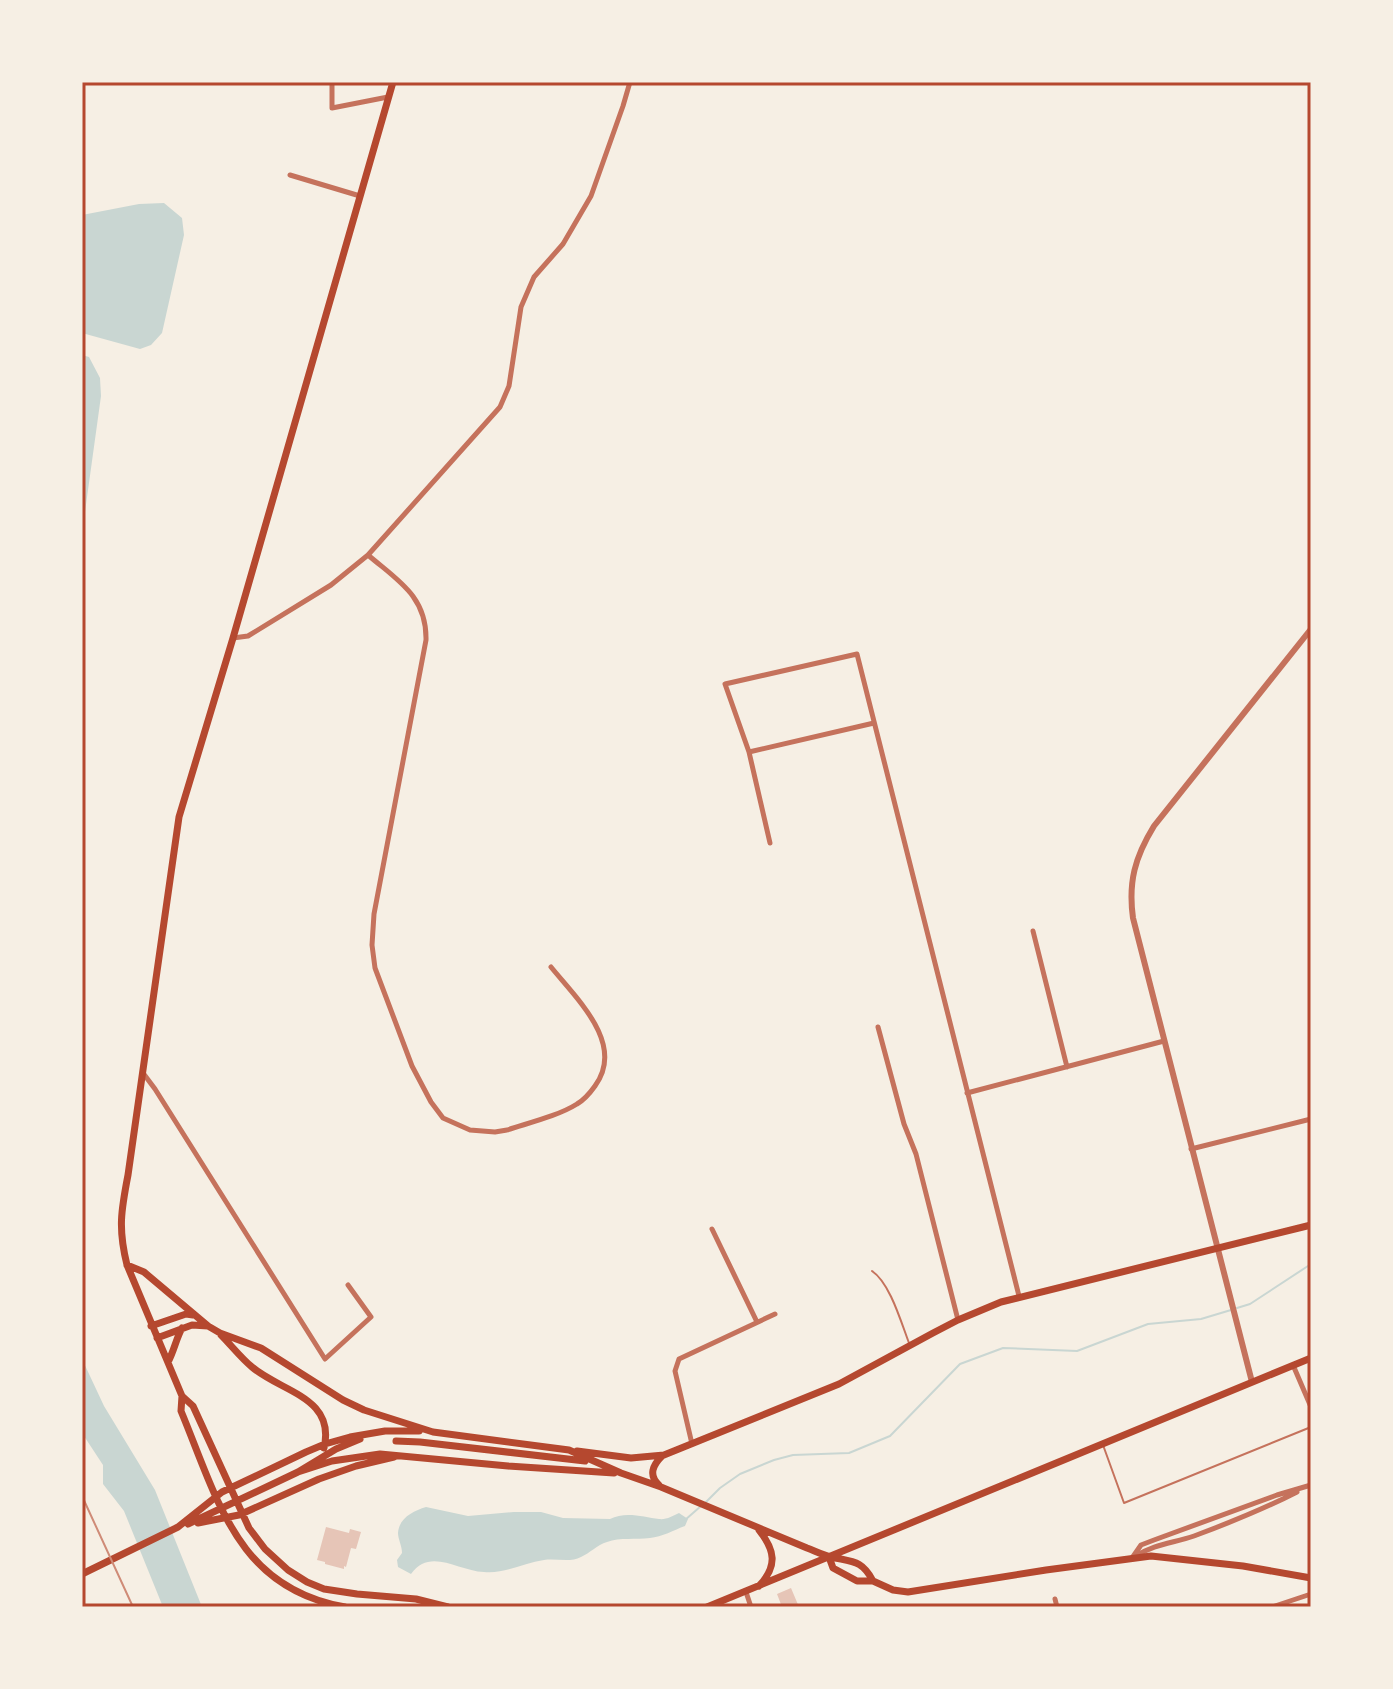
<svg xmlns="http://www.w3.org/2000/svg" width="1393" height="1689" font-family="Overpass,sans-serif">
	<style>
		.water { fill: #c9d6d2 }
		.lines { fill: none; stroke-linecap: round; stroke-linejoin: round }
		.stream { stroke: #c9d6d2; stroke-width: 2 }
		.building { fill: #e6c5b7 }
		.service { stroke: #c5725c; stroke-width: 2 }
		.minor { stroke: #c5725c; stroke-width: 5 }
		.tertiary { stroke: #c5725c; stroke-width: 6 }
		.secondary { stroke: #b5482f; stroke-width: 7 }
		.rail { stroke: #cf8b77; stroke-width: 2 }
		.neatline { fill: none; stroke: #b5482f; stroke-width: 3 }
	</style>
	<rect width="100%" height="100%" fill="#f6efe4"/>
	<path class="water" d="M 164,203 L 182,218 L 184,235 L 162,333 L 151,345 L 140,349 L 82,333 L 82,215 L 139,204 Z
		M 82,355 L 89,357 L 100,378 L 101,396 L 84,519 L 82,554 Z
		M 82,1359 L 104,1406 L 155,1490 L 202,1607 L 163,1607 L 124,1511 L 103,1484 L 103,1465 L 82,1433 Z
		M 426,1507 L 468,1516 L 514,1512 L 541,1512 L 563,1518 L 610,1519 C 625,1511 644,1517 659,1519 C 666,1520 673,1516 679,1513 L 688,1519 L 685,1526 C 674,1530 662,1537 650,1538 C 636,1540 620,1537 607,1542 C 597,1545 590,1553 581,1557 C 570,1563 556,1558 544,1560 C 524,1563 505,1574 484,1572 C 458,1571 430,1547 411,1574 L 398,1567 L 397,1560 L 402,1553 C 402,1546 398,1539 398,1533 C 399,1518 413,1511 426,1507 Z"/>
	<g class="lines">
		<path class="stream" d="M 1237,1308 L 1250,1304 L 1311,1264
			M 706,1502 L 720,1488 L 740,1474 L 774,1460 L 793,1455 L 849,1453 L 890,1436 L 960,1364 L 1003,1348 L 1077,1351 L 1148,1324 L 1201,1319 L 1231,1310
			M 685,1520 L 701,1506"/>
	</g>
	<path class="building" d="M 326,1527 L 349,1533 L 350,1529 L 361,1532 L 356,1549 L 351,1548 L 346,1567 L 344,1566 L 344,1569 L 325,1564 L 325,1562 L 317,1560 Z
		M 791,1588 L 799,1607 L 782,1607 L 777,1594 Z"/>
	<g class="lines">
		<path class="service" d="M 872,1271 C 890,1283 901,1322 909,1343
			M 1103,1445 L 1124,1503 L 1311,1427"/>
		<path class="minor" d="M 332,82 L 332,108 L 388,97
			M 290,175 L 360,196
			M 368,555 C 397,580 427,596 426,640 L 374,914 L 372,945 L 375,968 L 412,1066 L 431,1102 L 443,1118 L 470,1130 L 495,1132 L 507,1130 C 528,1123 558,1116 577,1104 C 584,1100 590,1093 595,1086 C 626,1044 576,998 551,967
			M 233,638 L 248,636 L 331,585 L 368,555 L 500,407 L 509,386 L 521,307 L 534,277 L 563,244 L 591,196 L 623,106 L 630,82
			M 749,752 L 874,723
			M 770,843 L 749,752 L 725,684 L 857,654 L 1019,1296
			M 1033,931 L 1067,1067
			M 878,1027 L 904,1124 L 916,1154 L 958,1320
			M 143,1073 L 155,1089 L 325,1359 L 371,1317 L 348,1285
			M 967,1093 L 1164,1041
			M 1191,1149 L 1311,1119
			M 712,1229 L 757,1322
			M 1293,1365 L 1311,1407
			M 692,1444 L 675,1371 L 679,1359 L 775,1314
			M 1136,1556 C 1154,1544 1174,1543 1194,1536 C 1229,1523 1264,1509 1297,1492
			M 1132,1558 L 1141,1545 L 1154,1540 L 1277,1495 L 1311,1485
			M 746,1592 L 751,1607
			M 1055,1599 L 1057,1607
			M 1272,1607 L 1311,1594"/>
		<path class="tertiary" d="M 1252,1382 L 1133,918 C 1128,882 1135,857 1154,826 L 1311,629"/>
		<path class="secondary" d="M 393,82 L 233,638 L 179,817 L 128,1175 C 121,1211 118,1229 127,1265 L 182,1396 L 193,1406 L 249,1528 L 265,1549 L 288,1570 L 307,1582 L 324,1589 L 357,1594 L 416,1599 L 448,1607
			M 127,1265 L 144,1272 L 208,1326 L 220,1333 L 261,1348 L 343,1400 L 364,1410 L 433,1432 L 569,1450 L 621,1473 L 661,1487 L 807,1548 C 815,1551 823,1555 831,1557 C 853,1562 862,1560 873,1581
			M 151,1326 L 186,1314 L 193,1315
			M 221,1335 C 231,1345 241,1358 252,1367 C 281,1392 336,1397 324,1448
			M 157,1338 L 192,1325 L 208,1326
			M 168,1362 C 174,1351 176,1339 182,1328
			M 182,1396 L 181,1411 C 218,1500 237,1588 345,1607
			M 396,1441 L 420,1442 L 585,1461
			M 577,1451 L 631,1458 L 664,1455 L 839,1384 L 933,1333 L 958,1320 L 1001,1302 L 1311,1225
			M 298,1472 L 332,1461 L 380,1454 L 508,1466 L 614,1473
			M 659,1485 C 648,1475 653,1465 662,1456
			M 198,1523 L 239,1515 L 319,1479 L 356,1466 L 394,1457
			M 188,1524 L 298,1472 L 336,1449 L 360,1439
			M 759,1530 C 775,1550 778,1566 759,1586
			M 829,1557 L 833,1568 L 857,1581 L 873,1581 L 893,1590 L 908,1592 L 1046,1570 L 1151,1556 L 1243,1566 L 1311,1578
			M 82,1574 L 178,1527 L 222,1492 L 306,1452 L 325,1444 L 350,1437 L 385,1431 L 419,1431
			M 707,1607 L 1311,1358"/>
		<path class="rail" d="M 82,1496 L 133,1607"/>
	</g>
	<rect width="1393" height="1689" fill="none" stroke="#f6efe4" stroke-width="168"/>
	<rect x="84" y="84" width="1225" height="1521" class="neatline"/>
</svg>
